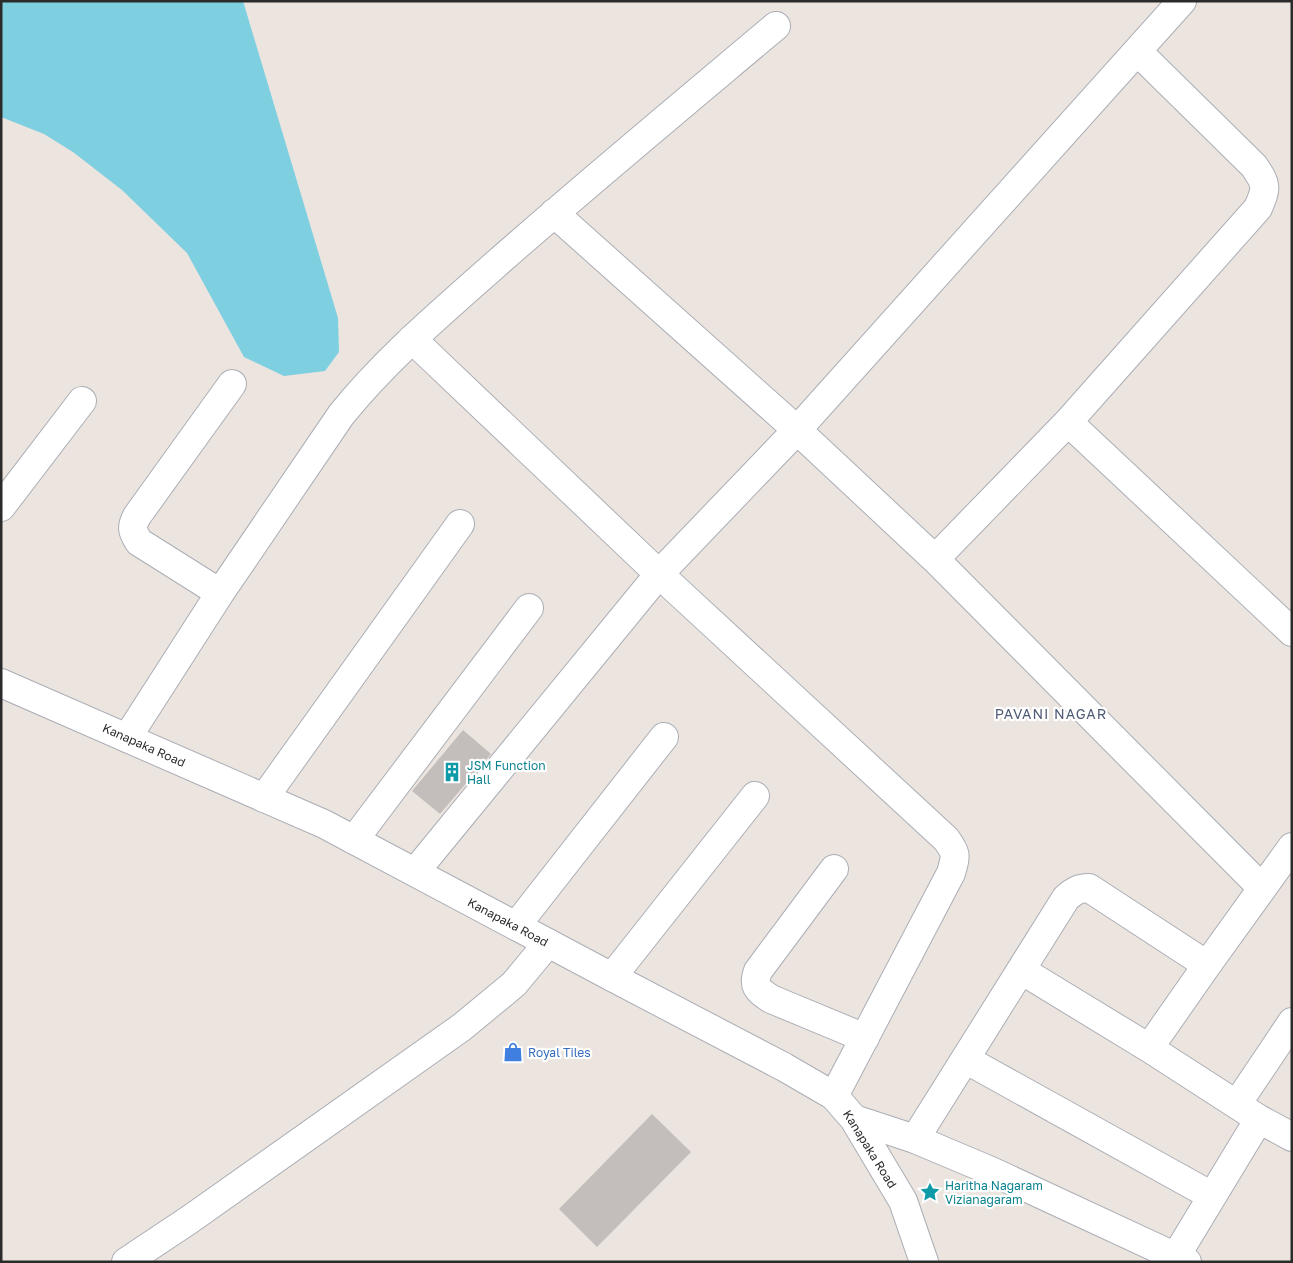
<svg xmlns="http://www.w3.org/2000/svg" width="1293" height="1263" font-family="'Golos Text',sans-serif">
	<style>
		.water { fill: #7ecfe0 }
		.building { fill: #c3bebb }
		.lines { fill: none; stroke-linecap: round; stroke-linejoin: round }
		.minor-casing { stroke: #abaeb5; stroke-width: 30 }
		.tertiary-casing { stroke: #abaeb5; stroke-width: 30 }
		.minor { stroke: #fff; stroke-width: 28 }
		.tertiary { stroke: #fff; stroke-width: 28 }
		.labels { text-anchor: middle; dominant-baseline: central; stroke-width: 4.5; stroke-linejoin: round; paint-order: stroke }
		.street-label { font-size: 12px; fill: #2b2b2b; stroke: #fff }
		.culture-label { font-size: 12px; fill: #0d838f; stroke: #fff; text-anchor: start }
		.shop-label { font-size: 12px; fill: #366cbe; stroke: #fff; text-anchor: start }
		.neighbourhood-label { font-size: 14px; letter-spacing: 1px; fill: #505b76; stroke: #fff }
	</style>
	<rect width="100%" height="100%" fill="#ebe4df"/>
	<path class="water" d="M 1,1 L 243,1 L 338,318 L 339,352 L 325,371 L 284,376 L 244,357 L 187,253 L 122,190 L 73,152 L 44,134 L 1,117 Z"/>
	<path class="building" d="M 463,730 L 491,754 L 440,814 L 412,791 Z
		M 652,1114 L 691,1152 L 597,1247 L 559,1209 Z"/>
	<g class="lines">
		<defs>
			<path id="minor" d="M 554,213 L 797,430 L 935,559 L 1262,888
				M 412,339 L 659,574 L 946,839 C 957,854 956,855 951,873 L 834,1096
				M 1068,422 L 1292,632
				M 1,507 L 82,401
				M 935,559 L 1068,422 L 1258,208 C 1267,187 1267,185 1254,166 L 1137,51
				M 220,593 L 139,542 C 132,531 131,527 137,516 L 232,384
				M 127,738 L 220,593 L 341,415 C 386,359 442,312 496,264 C 588,183 682,105 776,26
				M 264,798 L 460,524
				M 354,840 L 529,608
				M 834,869 L 758,971 C 752,987 758,990 771,999 L 865,1038
				M 415,872 L 659,574 L 797,430 L 1182,1
				M 516,926 L 664,737
				M 1021,970 L 1149,1048 L 1259,1119 L 1292,1137
				M 612,977 L 755,796
				M 1149,1048 L 1207,965 L 1292,847
				M 965,1059 L 1212,1196
				M 1237,1104 L 1292,1022
				M 915,1139 L 1066,898 C 1074,891 1079,888 1089,888 L 1207,965
				M 1176,1256 L 1259,1119
				M 126,1262 L 189,1220 L 462,1027 L 514,984 L 548,943"/>
			<path id="tertiary" d="M 1,683 L 324,824 L 612,977 L 784,1067 L 834,1096 L 854,1119 L 903,1201 L 924,1262
				M 854,1119 L 915,1139 L 991,1171 L 1187,1262"/>
		</defs>
		<use href="#minor" class="minor-casing"/>
		<use href="#tertiary" class="tertiary-casing"/>
		<use href="#minor" class="minor"/>
		<use href="#tertiary" class="tertiary"/>
	</g>
	<defs>
		<symbol id="building-bare" viewBox="-9 -9 18 18"><path d="M-4-6H4V6H1V3H-1V6H-4ZM-2.5-4.3h1.7v1.8h-1.7ZM.8-4.3h1.7v1.8H.8ZM-2.5-1h1.7V.8h-1.7ZM.8-1h1.7V.8H.8Z" fill="#0f9aa8" stroke="#fff" stroke-width="2.5" paint-order="stroke"/></symbol>
		<symbol id="shop-bare" viewBox="-9 -9 18 18"><path d="M-5-2.5h2.3a2.7 3.5 0 0 1 5.4 0H5L5.5 6h-11ZM-1.5-2.5h3a1.5 2.3 0 0 0-3 0Z" fill="#3f7fe0" stroke="#fff" stroke-width="2.5" paint-order="stroke"/></symbol>
		<symbol id="sight-bare" viewBox="-9 -9 18 18"><path d="M0-6L1.8-2.2L6-1.7L2.9 1.2L3.7 5.4L0 3.3L-3.7 5.4L-2.9 1.2L-6-1.7L-1.8-2.2Z" fill="#0f9aa8" stroke="#fff" stroke-width="2.5" paint-order="stroke"/></symbol>
	</defs>
	<g fill-rule="evenodd">
		<use href="#building-bare" x="438" y="758" width="28" height="28"/>
		<use href="#shop-bare" x="499" y="1038" width="28" height="28"/>
		<use href="#sight-bare" x="916" y="1178" width="28" height="28"/>
	</g>
	<g class="labels">
		<g class="street-label">
			<text transform="translate(144 745) rotate(24)">Kanapaka Road</text>
			<text transform="translate(508 922) rotate(28)">Kanapaka Road</text>
			<text transform="translate(870 1149) rotate(58)">Kanapaka Road</text>
		</g>
		<g class="culture-label">
			<text x="467" y="765">JSM Function<tspan x="467" dy="14">Hall</tspan></text>
			<text x="945" y="1185">Haritha Nagaram<tspan x="945" dy="14">Vizianagaram</tspan></text>
		</g>
		<g class="shop-label">
			<text x="528" y="1052">Royal Tiles</text>
		</g>
		<g class="neighbourhood-label">
			<text x="1051" y="713">PAVANI NAGAR</text>
		</g>
	</g>
	<rect width="1293" height="1263" fill="none" stroke="#2b2b2b" stroke-width="5"/>
</svg>
